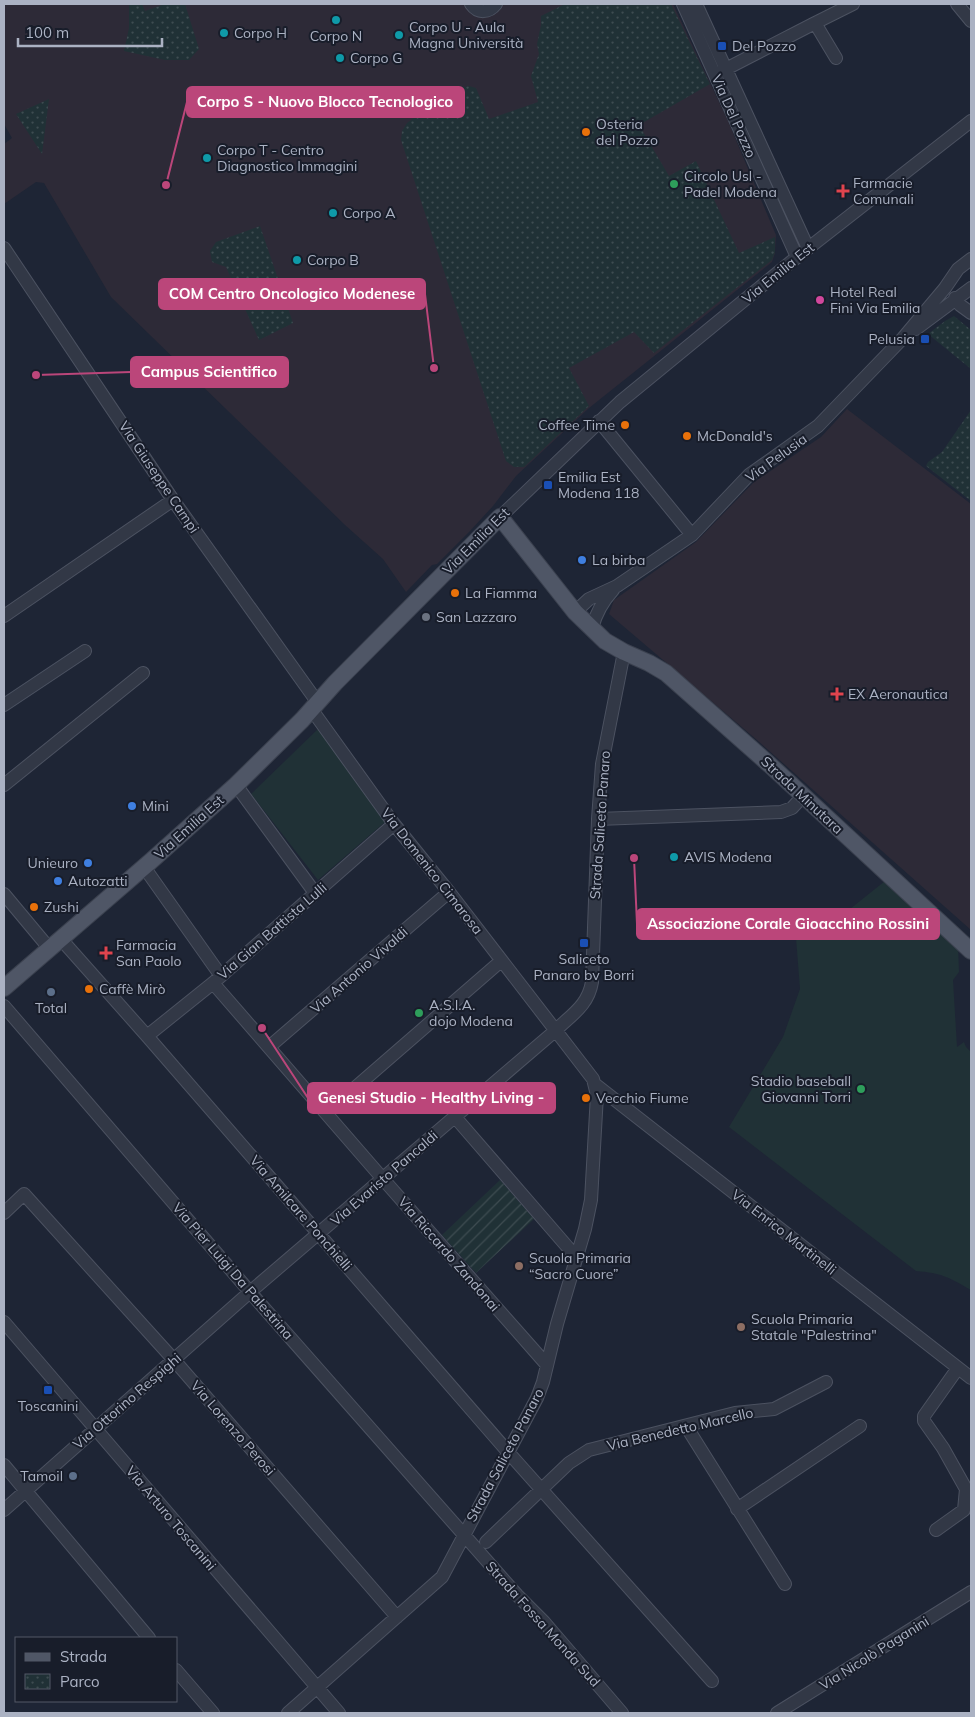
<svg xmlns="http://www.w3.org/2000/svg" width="975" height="1717" font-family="Mulish,sans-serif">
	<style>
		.medical { fill: #2d2a37 }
		.grass { fill: #203136 }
		.park { fill: url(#park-dots) }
		.garden { fill: url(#garden-furrows) }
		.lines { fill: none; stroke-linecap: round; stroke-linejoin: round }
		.minor-casing { stroke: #4c5261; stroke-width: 14 }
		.major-casing { stroke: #3b414f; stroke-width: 18 }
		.minor { stroke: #323846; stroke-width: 12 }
		.major { stroke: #4f5666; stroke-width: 16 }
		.culture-dot { fill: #0f9aa8; stroke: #181d2a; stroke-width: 2 }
		.transit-dot { fill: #1a4fb4; stroke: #181d2a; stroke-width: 2 }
		.food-dot { fill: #e8710a; stroke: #181d2a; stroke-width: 2 }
		.leisure-dot { fill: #2e9e5b; stroke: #181d2a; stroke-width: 2 }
		.health-dot { fill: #e0444e; stroke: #181d2a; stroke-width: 2 }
		.hotel-dot { fill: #d1479c; stroke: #181d2a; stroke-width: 2 }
		.shop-dot { fill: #3f7fe0; stroke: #181d2a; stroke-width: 2 }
		.worship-dot { fill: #6b7280; stroke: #181d2a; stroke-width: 2 }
		.service-dot { fill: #5c6f8a; stroke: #181d2a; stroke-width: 2 }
		.education-dot { fill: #8d6e63; stroke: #181d2a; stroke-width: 2 }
		.labels { text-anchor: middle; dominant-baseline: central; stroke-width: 4; stroke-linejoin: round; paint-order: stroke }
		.poi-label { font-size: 14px; fill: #abb2c3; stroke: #181d2a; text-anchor: start }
		.street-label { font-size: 14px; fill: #abb2c3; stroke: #181d2a }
		.leader { fill: none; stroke: #bb467a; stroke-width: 2 }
		.callout-dot { fill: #bb467a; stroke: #181d2a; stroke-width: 2 }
		.callout { fill: #bb467a; stroke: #bb467a; stroke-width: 2 }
		.callout-label { font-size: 15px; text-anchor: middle; font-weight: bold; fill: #fff }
	</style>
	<defs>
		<pattern id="park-dots" width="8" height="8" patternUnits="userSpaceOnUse" patternTransform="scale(1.25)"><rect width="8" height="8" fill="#203136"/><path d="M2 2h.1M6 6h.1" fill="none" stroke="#3e4c51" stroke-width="1.8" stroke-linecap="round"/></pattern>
		<pattern id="garden-furrows" width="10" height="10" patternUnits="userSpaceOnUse" patternTransform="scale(1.25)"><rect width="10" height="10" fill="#203136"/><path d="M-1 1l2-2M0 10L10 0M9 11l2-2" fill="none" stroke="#3e4c51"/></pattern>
	</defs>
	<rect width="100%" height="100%" fill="#1e2535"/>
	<path class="medical" d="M 4,4 L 673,4 L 728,121 L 770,221 L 776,235 L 775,253 L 772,262 L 589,408 L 516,476 L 493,506 L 470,531 L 437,564 L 432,565 L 406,592 L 383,559 L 345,525 L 111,297 L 44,183 L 36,182 L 4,204 L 4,144 L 12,138 L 4,124 Z
		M 847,409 L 971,504 L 971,930 L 757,740 L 609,614 L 614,600 L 696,542 L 754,482 L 821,437 Z"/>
	<path class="grass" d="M 319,728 L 385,822 L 318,880 L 251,794 Z
		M 885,881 L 958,945 L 959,972 L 953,980 L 957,1047 L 964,1042 L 966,1047 L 971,1052 L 971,1290 C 948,1277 942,1273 916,1271 L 729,1127 L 783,1037 L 800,989 L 795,925 L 850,909 Z"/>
	<path class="park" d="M 129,4 L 142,4 L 145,11 L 165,4 L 185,4 L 199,49 L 189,60 L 165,60 L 124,51 L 129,28 Z
		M 565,4 L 671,4 L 710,84 L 639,125 L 669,176 L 696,161 L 739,253 L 775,237 L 775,252 L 772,260 L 654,353 L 634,332 L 569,368 L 589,406 L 524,467 L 514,467 L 506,461 L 401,140 L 402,131 L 407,123 L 451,90 L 469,86 L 476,88 L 489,119 L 538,102 L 531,76 L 539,54 L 537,44 L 541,25 L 541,16 Z
		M 49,99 L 42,154 L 16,114 Z
		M 260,226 L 293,323 L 259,340 L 226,267 L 212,262 L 210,251 L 216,242 Z
		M 954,316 L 971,330 L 971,369 L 928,334 L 945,321 Z
		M 971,410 L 971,501 L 926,466 L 928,462 L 942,452 Z"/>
	<path class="garden" d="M 500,1180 L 534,1219 L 476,1273 L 442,1235 Z"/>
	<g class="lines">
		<defs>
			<path id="minor" d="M 471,4 C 478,14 489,13 496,4
				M 683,4 L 797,257
				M 696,4 L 808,248
				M 957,4 L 971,21
				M 815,23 L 853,4
				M 720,72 L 815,23 L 836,58
				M 4,248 L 173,500 L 318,703
				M 955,298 L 960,305 L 971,313
				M 916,329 L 971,288
				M 599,421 L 692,535
				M 500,517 L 620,402 L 797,257 L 971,121
				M 575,612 L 589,599 L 617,586 L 692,535 L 749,475 L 818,426 L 903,338 L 945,288 L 958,269 L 971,259
				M 4,616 L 173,500
				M 592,628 C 596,613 602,602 613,590
				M 4,705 L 85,651
				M 4,785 L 143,673
				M 236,785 L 315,893
				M 598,819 L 781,812 L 792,808 L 803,796
				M 144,867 L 221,976
				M 4,894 L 49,948
				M 60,938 L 147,1036 L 508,1452 L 712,1681
				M 213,983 L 383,1179 L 547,1365
				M 4,1006 L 250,1292 L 517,1595 L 544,1622 L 622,1713
				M 147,1036 L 213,983 L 394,824
				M 269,1047 L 449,892
				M 596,1085 L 971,1378
				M 326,1113 L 501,961
				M 455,1117 L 577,1258
				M 4,1213 L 24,1194 L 174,1360 L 397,1617
				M 4,1322 L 339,1713
				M 686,1426 L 785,1584
				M 4,1465 L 149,1638
				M 737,1509 L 860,1426
				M 4,1510 L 250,1292 L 555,1031 C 571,1015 588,1006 592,982 L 598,819 L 602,764 L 624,652
				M 936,1530 L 964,1510 L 966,1489 L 943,1448 L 924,1421 L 924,1416 L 958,1368
				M 486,1542 L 569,1463 L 589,1450 L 735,1413 L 774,1409 L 826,1382
				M 176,1670 L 213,1713
				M 288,1713 L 442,1577 L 537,1398 L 543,1382 L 557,1324 L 585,1229 L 591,1200 L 597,1095 L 593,1079 L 449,892 L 394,824 L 312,710
				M 777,1713 L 971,1592"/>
			<path id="major" d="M 4,988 L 151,861 L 236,785 L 302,720 L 335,683 L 500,517 L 575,612 L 605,641 L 624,652 L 649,663 L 666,673 L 770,765 L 971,951"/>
		</defs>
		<use href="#minor" class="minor-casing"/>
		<use href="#major" class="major-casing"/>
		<use href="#minor" class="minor"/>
		<use href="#major" class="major"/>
	</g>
	<g class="culture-dot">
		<circle cx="336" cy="20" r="5"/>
		<circle cx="224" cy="33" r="5"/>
		<circle cx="399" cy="35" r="5"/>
		<circle cx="340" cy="58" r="5"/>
		<circle cx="207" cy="158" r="5"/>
		<circle cx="333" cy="213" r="5"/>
		<circle cx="297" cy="260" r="5"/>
		<circle cx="674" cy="857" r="5"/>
	</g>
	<g class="transit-dot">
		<rect x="717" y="41" width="10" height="10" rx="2.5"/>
		<rect x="920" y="334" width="10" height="10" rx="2.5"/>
		<rect x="543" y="480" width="10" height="10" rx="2.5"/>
		<rect x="579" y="938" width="10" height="10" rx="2.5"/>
		<rect x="43" y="1385" width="10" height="10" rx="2.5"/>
	</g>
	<g class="food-dot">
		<circle cx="586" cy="132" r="5"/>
		<circle cx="625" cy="425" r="5"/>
		<circle cx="687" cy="436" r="5"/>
		<circle cx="455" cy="593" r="5"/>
		<circle cx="34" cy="907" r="5"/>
		<circle cx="89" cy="989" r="5"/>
		<circle cx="586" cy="1098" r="5"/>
	</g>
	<g class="leisure-dot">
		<circle cx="674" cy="184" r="5"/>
		<circle cx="419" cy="1013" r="5"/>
		<circle cx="861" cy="1089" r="5"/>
	</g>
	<g class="health-dot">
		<path d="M840.5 183.5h5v5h5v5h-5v5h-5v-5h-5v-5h5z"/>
		<path d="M834.5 686.5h5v5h5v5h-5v5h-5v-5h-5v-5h5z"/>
		<path d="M103.5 945.5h5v5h5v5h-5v5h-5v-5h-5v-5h5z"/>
	</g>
	<circle class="hotel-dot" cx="820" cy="300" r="5"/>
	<g class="shop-dot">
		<circle cx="582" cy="560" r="5"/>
		<circle cx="132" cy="806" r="5"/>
		<circle cx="88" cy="863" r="5"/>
		<circle cx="58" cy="881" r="5"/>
	</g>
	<circle class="worship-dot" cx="426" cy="617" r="5"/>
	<g class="service-dot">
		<circle cx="51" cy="992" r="5"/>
		<circle cx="73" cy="1476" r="5"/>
	</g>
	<g class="education-dot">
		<circle cx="519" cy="1266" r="5"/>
		<circle cx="741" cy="1327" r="5"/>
	</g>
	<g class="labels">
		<g class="poi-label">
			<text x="409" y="27">Corpo U - Aula<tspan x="409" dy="16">Magna Università</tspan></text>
			<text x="234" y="33">Corpo H</text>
			<text x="336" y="36" text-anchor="middle">Corpo N</text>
			<text x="732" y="46">Del Pozzo</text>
			<text x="350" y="58">Corpo G</text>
			<text x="596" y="124">Osteria<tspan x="596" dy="16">del Pozzo</tspan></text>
			<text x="217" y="150">Corpo T - Centro<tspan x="217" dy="16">Diagnostico Immagini</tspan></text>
			<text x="684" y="176">Circolo Usl -<tspan x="684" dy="16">Padel Modena</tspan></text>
			<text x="853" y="183">Farmacie<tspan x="853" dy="16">Comunali</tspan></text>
			<text x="343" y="213">Corpo A</text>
			<text x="307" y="260">Corpo B</text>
			<text x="830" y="292">Hotel Real<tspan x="830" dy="16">Fini Via Emilia</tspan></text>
			<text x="915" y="339" text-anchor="end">Pelusia</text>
			<text x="615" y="425" text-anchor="end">Coffee Time</text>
			<text x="697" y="436">McDonald's</text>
			<text x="558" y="477">Emilia Est<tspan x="558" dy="16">Modena 118</tspan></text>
			<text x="592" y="560">La birba</text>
			<text x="465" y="593">La Fiamma</text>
			<text x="436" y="617">San Lazzaro</text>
			<text x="848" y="694">EX Aeronautica</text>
			<text x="142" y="806">Mini</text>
			<text x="684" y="857">AVIS Modena</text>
			<text x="78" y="863" text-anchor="end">Unieuro</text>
			<text x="68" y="881">Autozatti</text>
			<text x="44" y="907">Zushi</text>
			<text x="116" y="945">Farmacia<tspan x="116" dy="16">San Paolo</tspan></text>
			<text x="584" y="959" text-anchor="middle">Saliceto<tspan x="584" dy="16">Panaro bv Borri</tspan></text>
			<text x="99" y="989">Caffè Mirò</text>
			<text x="429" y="1005">A.S.I.A.<tspan x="429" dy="16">dojo Modena</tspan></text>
			<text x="51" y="1008" text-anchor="middle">Total</text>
			<text x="851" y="1081" text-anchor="end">Stadio baseball<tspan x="851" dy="16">Giovanni Torri</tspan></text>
			<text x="596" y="1098">Vecchio Fiume</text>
			<text x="529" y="1258">Scuola Primaria<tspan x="529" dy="16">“Sacro Cuore”</tspan></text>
			<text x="751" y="1319">Scuola Primaria<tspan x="751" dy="16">Statale "Palestrina"</tspan></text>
			<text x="48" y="1406" text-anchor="middle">Toscanini</text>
			<text x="63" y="1476" text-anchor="end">Tamoil</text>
		</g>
		<g class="street-label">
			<text transform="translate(734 116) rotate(66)">Via Del Pozzo</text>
			<text transform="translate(778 273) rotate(-39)">Via Emilia Est</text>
			<text transform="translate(776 458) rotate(-36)">Via Pelusia</text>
			<text transform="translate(159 477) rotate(56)">Via Giuseppe Campi</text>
			<text transform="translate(476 541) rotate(-45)">Via Emilia Est</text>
			<text transform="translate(802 795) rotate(43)">Strada Minutara</text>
			<text transform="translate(600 825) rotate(-86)">Strada Saliceto Panaro</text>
			<text transform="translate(189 827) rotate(-42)">Via Emilia Est</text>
			<text transform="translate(432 871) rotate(52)">Via Domenico Cimarosa</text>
			<text transform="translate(272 931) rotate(-41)">Via Gian Battista Lulli</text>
			<text transform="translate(359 970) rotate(-41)">Via Antonio Vivaldi</text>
			<text transform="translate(384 1178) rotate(-41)">Via Evaristo Pancaldi</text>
			<text transform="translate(301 1213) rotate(49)">Via Amilcare Ponchielli</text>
			<text transform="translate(784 1232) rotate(38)">Via Enrico Martinelli</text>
			<text transform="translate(449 1254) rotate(49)">Via Riccardo Zandonai</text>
			<text transform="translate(233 1271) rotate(49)">Via Pier Luigi Da Palestrina</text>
			<text transform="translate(127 1401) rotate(-41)">Via Ottorino Respighi</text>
			<text transform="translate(233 1428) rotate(49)">Via Lorenzo Perosi</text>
			<text transform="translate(680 1429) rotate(-13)">Via Benedetto Marcello</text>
			<text transform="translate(505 1455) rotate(-62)">Strada Saliceto Panaro</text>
			<text transform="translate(171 1518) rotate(50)">Via Arturo Toscanini</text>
			<text transform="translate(543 1624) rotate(48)">Strada Fossa Monda Sud</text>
			<text transform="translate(874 1653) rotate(-32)">Via Nicolò Paganini</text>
		</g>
	</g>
	<path class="leader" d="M166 185L187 102M434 368L425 294M36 375L131 372M634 858L637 924M262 1028L308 1098"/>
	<g class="callout-dot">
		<circle cx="166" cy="185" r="5"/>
		<circle cx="434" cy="368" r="5"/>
		<circle cx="36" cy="375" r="5"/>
		<circle cx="634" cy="858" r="5"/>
		<circle cx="262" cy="1028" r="5"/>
	</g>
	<g class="callout">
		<rect x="187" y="87" width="277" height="30" rx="5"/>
		<rect x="159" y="279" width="266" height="30" rx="5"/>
		<rect x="131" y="357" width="157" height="30" rx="5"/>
		<rect x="637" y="909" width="302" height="30" rx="5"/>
		<rect x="308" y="1083" width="247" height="30" rx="5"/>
	</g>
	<g class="callout-label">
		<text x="325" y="107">Corpo S - Nuovo Blocco Tecnologico</text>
		<text x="292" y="299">COM Centro Oncologico Modenese</text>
		<text x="209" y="377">Campus Scientifico</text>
		<text x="788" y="929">Associazione Corale Gioacchino Rossini</text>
		<text x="431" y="1103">Genesi Studio - Healthy Living -</text>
	</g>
	<rect width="975" height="1717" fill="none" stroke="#abb2c3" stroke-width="10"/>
	<rect x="15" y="1637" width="162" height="65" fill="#181d2a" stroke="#535967"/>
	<rect x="25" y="1653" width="25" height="8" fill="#4f5666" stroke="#535967"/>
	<text x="60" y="1662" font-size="15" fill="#abb2c3">Strada</text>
	<rect x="25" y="1674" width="25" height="15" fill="url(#park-dots)" stroke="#535967"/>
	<text x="60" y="1687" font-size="15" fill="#abb2c3">Parco</text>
	<path d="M18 38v8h144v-8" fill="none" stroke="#abb2c3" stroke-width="2.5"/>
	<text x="25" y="38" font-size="15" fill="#abb2c3" stroke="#181d2a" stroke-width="4" paint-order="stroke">100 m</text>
</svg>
